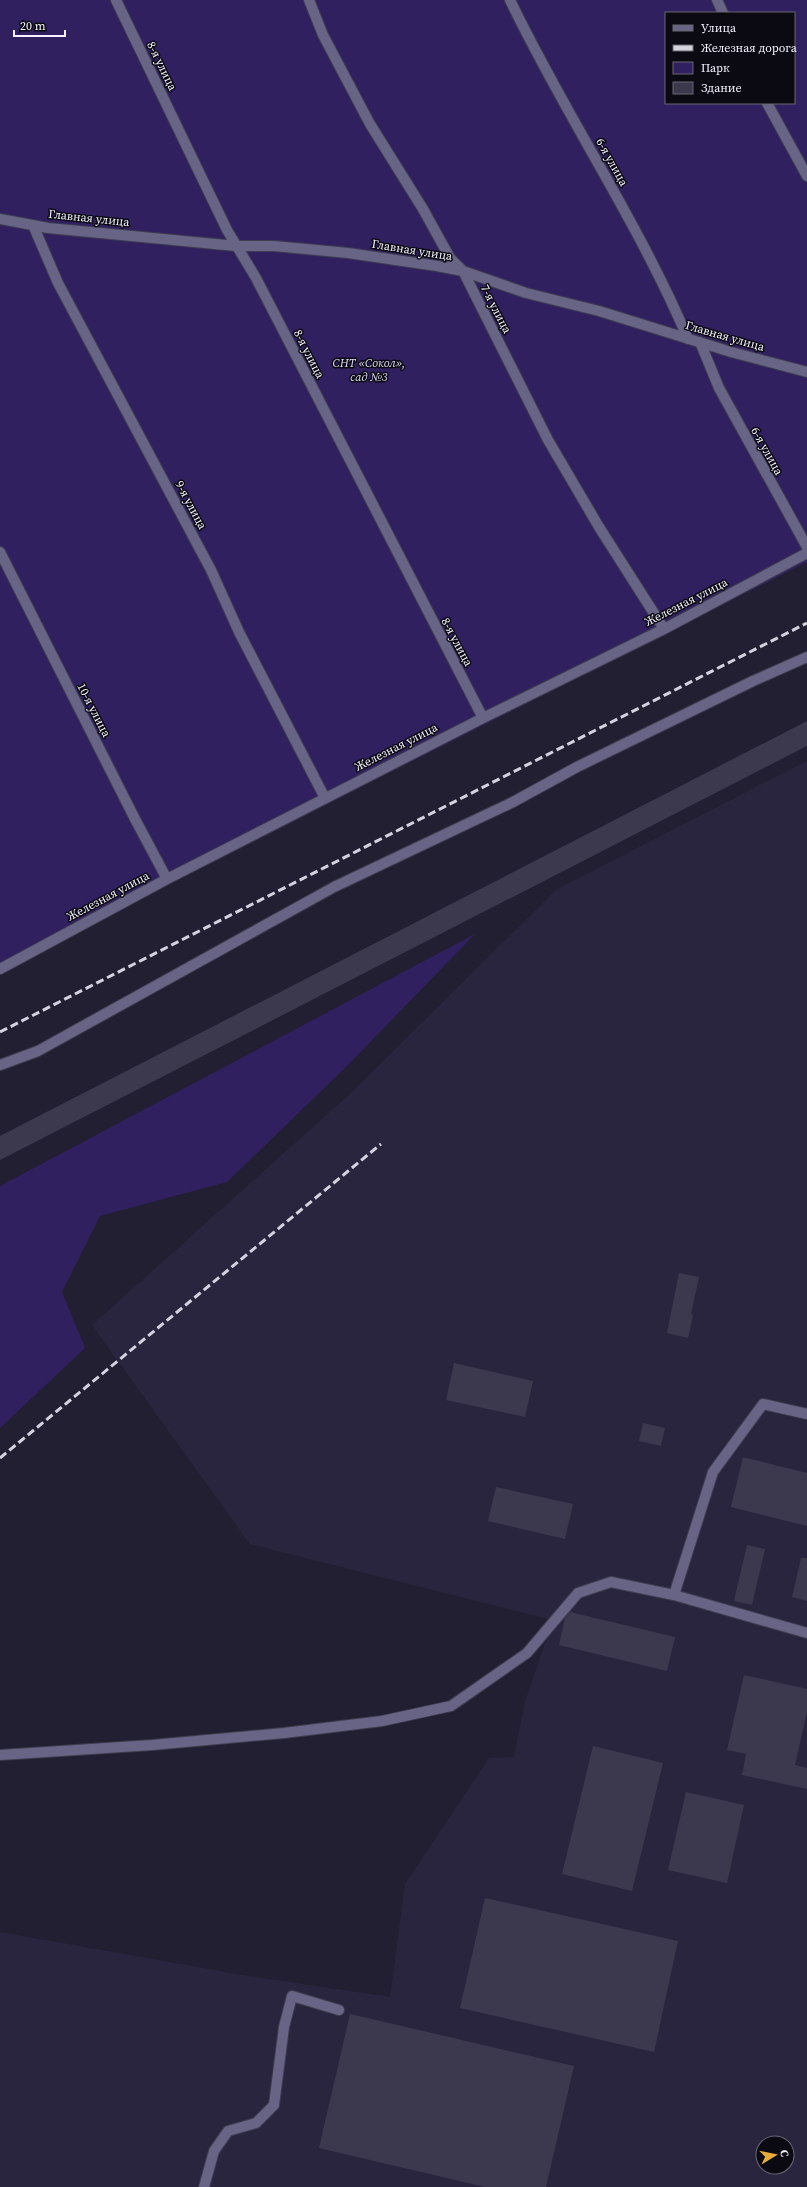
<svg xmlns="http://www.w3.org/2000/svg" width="807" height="2187" font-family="'Source Serif 4',serif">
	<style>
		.built { fill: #29253f; fill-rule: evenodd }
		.green { fill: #312060; fill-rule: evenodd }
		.building { fill: #3c394e }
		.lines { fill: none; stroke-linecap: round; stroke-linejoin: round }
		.lane-casing { stroke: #3f3d4f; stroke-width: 12 }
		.street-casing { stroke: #3f3d4f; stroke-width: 12 }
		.lane { stroke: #686486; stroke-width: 10 }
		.street { stroke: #686486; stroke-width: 10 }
		.rail { stroke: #d3d2de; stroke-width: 3; stroke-dasharray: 8 4; stroke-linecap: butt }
		.labels { text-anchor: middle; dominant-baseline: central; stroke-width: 3; stroke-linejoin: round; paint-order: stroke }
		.street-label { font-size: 12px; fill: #f4f3fe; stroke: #0b0a13 }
		.park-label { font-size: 12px; font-style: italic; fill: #dedcf2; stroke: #0b0a13 }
	</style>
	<rect width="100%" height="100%" fill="#221f32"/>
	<path class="built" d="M 807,761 L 807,2187 L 0,2187 L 0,1932 L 249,1976 L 390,1997 L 405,1884 L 489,1758 L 514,1757 L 525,1702 L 553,1620 L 250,1544 L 92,1325 L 353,1091 L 557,889 ZM 763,2143 L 787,2143 L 787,2167 L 763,2167 Z"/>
	<path class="green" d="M 0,0 L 807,0 L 807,562 L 0,969 ZM 666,13 L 794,13 L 794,103 L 666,103 Z
		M 475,934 L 346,1067 L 227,1182 L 100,1216 L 62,1292 L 85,1348 L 0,1428 L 0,1186 Z"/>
	<path class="building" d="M 807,721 L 807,746 L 0,1160 L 0,1136 Z
		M 679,1273 L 699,1277 L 691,1314 L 693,1315 L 688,1338 L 667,1333 Z
		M 454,1363 L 533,1381 L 525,1417 L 446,1400 Z
		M 643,1423 L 665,1428 L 661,1446 L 639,1441 Z
		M 743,1457 L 807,1473 L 807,1526 L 731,1507 Z
		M 496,1487 L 573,1504 L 565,1539 L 488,1521 Z
		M 747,1545 L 765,1549 L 752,1605 L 734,1601 Z
		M 801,1558 L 807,1558 L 807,1601 L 792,1597 Z
		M 570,1612 L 675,1637 L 667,1671 L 559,1645 L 565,1618 Z
		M 744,1675 L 807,1689 L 807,1712 L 795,1765 L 807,1768 L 807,1789 L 742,1775 L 746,1754 L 727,1750 Z
		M 593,1746 L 663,1763 L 632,1891 L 562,1874 Z
		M 686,1792 L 744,1805 L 727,1883 L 668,1870 Z
		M 485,1898 L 678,1941 L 654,2052 L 460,2008 Z
		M 350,2014 L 574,2066 L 546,2187 L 485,2187 L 319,2148 Z"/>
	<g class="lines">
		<defs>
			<path id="lane" d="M 0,1065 L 38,1051 L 334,887 L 513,802 L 577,767 L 753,681 L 807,657
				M 674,1595 L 807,1633
				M 0,1755 L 152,1745 L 284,1733 L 382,1721 L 451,1706 L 527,1653 L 578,1593 L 611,1582 L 674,1595 L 713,1472 L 763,1404 L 807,1414
				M 204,2187 L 214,2151 L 228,2131 L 256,2123 L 274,2105 L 284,2027 L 292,1996 L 339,2010"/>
			<path id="street" d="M 116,0 L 227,230 L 256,278 L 483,718
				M 309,0 L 323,35 L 370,124 L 423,209 L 450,258 L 463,271 L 548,440 L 599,527 L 664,629
				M 510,0 C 565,115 638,221 688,339
				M 717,0 L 723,13
				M 767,103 L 807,176
				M 0,219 L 48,228 L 236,246 L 274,246 L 348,253 L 437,266 L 463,271 L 526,293 L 599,311 L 731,352 L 807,372
				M 33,225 L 58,283 L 211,570 L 239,632 L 325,798
				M 700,342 L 719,388 L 807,547
				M 0,552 L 135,819 L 167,879
				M 0,969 L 167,879 L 483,718 L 664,629 L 807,553"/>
		</defs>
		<use href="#lane" class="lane-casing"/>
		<use href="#street" class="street-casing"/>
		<use href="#lane" class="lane"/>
		<use href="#street" class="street"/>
		<path class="rail" d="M 0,1032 L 807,623
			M 0,1458 L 381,1144"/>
	</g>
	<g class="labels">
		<g class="street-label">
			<text transform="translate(162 66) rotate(64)">8-я улица</text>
			<text transform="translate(612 162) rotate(61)">6-я улица</text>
			<text transform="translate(89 218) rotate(6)">Главная улица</text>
			<text transform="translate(412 250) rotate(9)">Главная улица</text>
			<text transform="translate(496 309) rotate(63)">7-я улица</text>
			<text transform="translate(725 336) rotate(16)">Главная улица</text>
			<text transform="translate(309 354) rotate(63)">8-я улица</text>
			<text transform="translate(767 451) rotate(61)">6-я улица</text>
			<text transform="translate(191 505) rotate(62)">9-я улица</text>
			<text transform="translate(686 602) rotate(-27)">Железная улица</text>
			<text transform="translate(457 642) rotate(62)">8-я улица</text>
			<text transform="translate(94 710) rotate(63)">10-я улица</text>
			<text transform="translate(396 747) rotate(-27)">Железная улица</text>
			<text transform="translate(108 896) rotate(-28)">Железная улица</text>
		</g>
		<g class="park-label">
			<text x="369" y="363">СНТ «Сокол»,<tspan x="369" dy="14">сад №3</tspan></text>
		</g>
	</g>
	<rect x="665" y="12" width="130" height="92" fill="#0b0a13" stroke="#686771"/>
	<rect x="673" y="25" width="20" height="6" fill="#686486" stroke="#686771"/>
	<text x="701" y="32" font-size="12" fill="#f4f3fe">Улица</text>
	<rect x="673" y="45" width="20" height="6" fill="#d3d2de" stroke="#686771"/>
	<text x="701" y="52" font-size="12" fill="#f4f3fe">Железная дорога</text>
	<rect x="673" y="62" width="20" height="12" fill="#312060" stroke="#686771"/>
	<text x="701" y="72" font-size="12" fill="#f4f3fe">Парк</text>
	<rect x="673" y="82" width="20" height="12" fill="#3c394e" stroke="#686771"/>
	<text x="701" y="92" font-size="12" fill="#f4f3fe">Здание</text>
	<g transform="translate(775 2155) rotate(80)"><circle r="19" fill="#0b0a13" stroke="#686771"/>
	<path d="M0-3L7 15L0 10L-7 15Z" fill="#e7ac36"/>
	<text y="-6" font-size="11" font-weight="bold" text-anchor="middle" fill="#f4f3fe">С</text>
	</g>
	<path d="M14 30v6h51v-6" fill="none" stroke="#f4f3fe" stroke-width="2"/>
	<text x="20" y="30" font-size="12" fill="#f4f3fe" stroke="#0b0a13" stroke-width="3" paint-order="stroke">20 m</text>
</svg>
